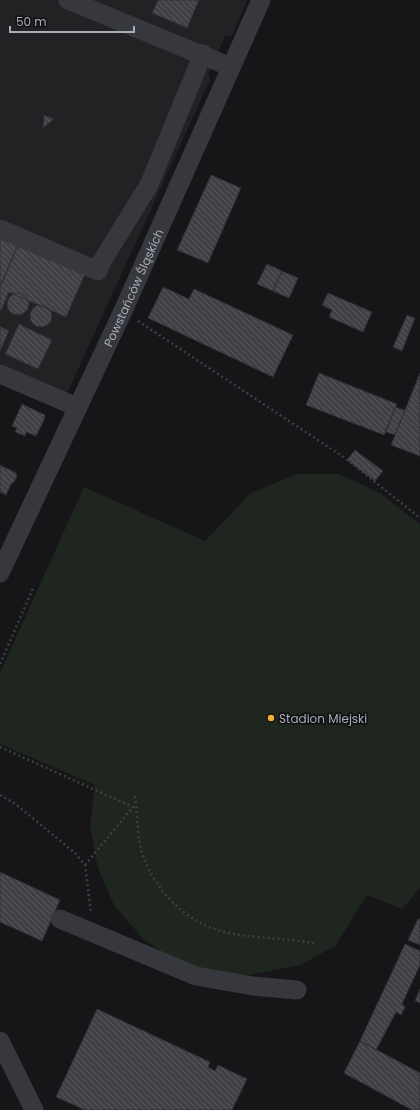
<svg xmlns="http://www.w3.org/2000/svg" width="420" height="1110" font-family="Poppins,sans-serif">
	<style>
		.built { fill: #222225 }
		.garden { fill: #1e261f }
		.building { fill: url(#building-back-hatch); stroke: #303034 }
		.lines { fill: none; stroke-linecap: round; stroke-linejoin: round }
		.path { stroke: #3d3f44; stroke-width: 2.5; stroke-dasharray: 2 3; stroke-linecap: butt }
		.minor { stroke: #37383d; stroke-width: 19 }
		.poi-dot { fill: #f2b134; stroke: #111113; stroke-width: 1.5 }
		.labels { text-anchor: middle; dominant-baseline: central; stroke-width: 3.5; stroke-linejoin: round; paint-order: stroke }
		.street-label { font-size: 12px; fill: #a8adb8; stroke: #111113 }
		.poi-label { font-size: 12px; fill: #a8adb8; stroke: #111113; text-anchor: start }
	</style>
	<defs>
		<pattern id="building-back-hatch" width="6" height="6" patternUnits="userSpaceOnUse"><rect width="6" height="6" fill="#404145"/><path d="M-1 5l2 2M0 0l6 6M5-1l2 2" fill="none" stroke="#595a5e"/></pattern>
	</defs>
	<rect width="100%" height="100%" fill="#161618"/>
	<path class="built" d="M 0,0 L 247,0 L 232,35 L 225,36 L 209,73 L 210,80 L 60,409 L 0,381 Z"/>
	<path class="garden" d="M 297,474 L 339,474 L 380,493 L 420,524 L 420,888 L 402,909 L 367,895 L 335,946 L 300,965 L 233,978 L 183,966 L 143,939 L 114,905 L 98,868 L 90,827 L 95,785 L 0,744 L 0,673 L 84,487 L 205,541 L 251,493 Z"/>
	<path class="building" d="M 158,0 L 199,0 L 187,28 L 152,13 Z
		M 44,115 L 54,119 L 43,128 Z
		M 211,175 L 241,188 L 208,263 L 177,250 Z
		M 1,238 L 18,245 L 0,287 L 0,241 Z
		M 18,245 L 85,274 L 66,317 L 9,292 L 1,311 L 0,310 L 0,287 Z
		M 267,264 L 282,271 L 273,291 L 257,284 Z
		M 282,271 L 298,278 L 289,298 L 273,291 Z
		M 163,287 L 189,299 L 194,289 L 293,335 L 273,377 L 148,318 Z
		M7 304a11 11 0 1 1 22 0a11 11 0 1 1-22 0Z
		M 328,293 L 372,312 L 363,332 L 329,317 L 332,310 L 322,305 Z
		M30 316a11 11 0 1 1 22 0a11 11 0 1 1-22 0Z
		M 407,315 L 415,318 L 402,351 L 393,347 Z
		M 19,324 L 52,340 L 38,369 L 5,354 Z
		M 0,326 L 9,331 L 0,351 Z
		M 319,373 L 397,404 L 384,435 L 306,405 Z
		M 420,373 L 420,456 L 391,445 Z
		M 22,404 L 45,415 L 44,420 L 36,436 L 26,432 L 25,436 L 15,432 L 17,428 L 12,426 Z
		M 395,407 L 405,410 L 395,435 L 386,432 Z
		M 355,450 L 383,471 L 375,481 L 347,460 Z
		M 0,465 L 16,473 L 17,476 L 14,482 L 11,484 L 6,495 L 0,492 Z
		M 0,872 L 60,900 L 42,941 L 0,922 Z
		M 418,919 L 420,919 L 420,945 L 408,940 Z
		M 405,944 L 420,951 L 420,965 L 402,1004 L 405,1007 L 401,1015 L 396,1012 L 376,1050 L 360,1041 Z
		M 420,989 L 420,1003 L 415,1001 Z
		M 97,1009 L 210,1062 L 208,1067 L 215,1071 L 218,1065 L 247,1079 L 232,1110 L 85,1110 L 56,1097 Z
		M 360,1041 L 420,1073 L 420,1110 L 412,1110 L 344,1073 Z"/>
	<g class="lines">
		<path class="path" d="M 138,321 L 345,458 L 420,518
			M 0,664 L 34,586
			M 0,747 L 133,807 L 136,806
			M 0,795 L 14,803 L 30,816 L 75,853 L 85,865 L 91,913
			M 135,796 C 137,813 137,829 140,845 C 150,887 186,925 229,933 C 258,939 288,938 317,944
			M 85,865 L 133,807"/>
		<g class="minor">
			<path d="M 68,0 L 231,67"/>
			<path d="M 0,229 L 98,271 L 102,261 L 149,185 L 203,54"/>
			<path d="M 0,374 L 77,407"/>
			<path id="s1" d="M 0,573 L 123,311 L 261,0"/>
			<path d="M 60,919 L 196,976 L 253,986 L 297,990"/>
			<path d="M 0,1041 L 34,1110"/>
		</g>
	</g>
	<circle class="poi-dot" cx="271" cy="718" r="4"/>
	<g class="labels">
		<g class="street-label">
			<text stroke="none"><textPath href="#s1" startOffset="315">Powstańców Śląskich</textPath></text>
		</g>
		<g class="poi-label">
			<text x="279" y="718">Stadion Miejski</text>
		</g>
	</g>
	<path d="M10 26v6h124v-6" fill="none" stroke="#a8adb8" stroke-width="2"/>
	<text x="16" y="26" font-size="12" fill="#a8adb8" stroke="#111113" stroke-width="3" paint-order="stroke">50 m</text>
</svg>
